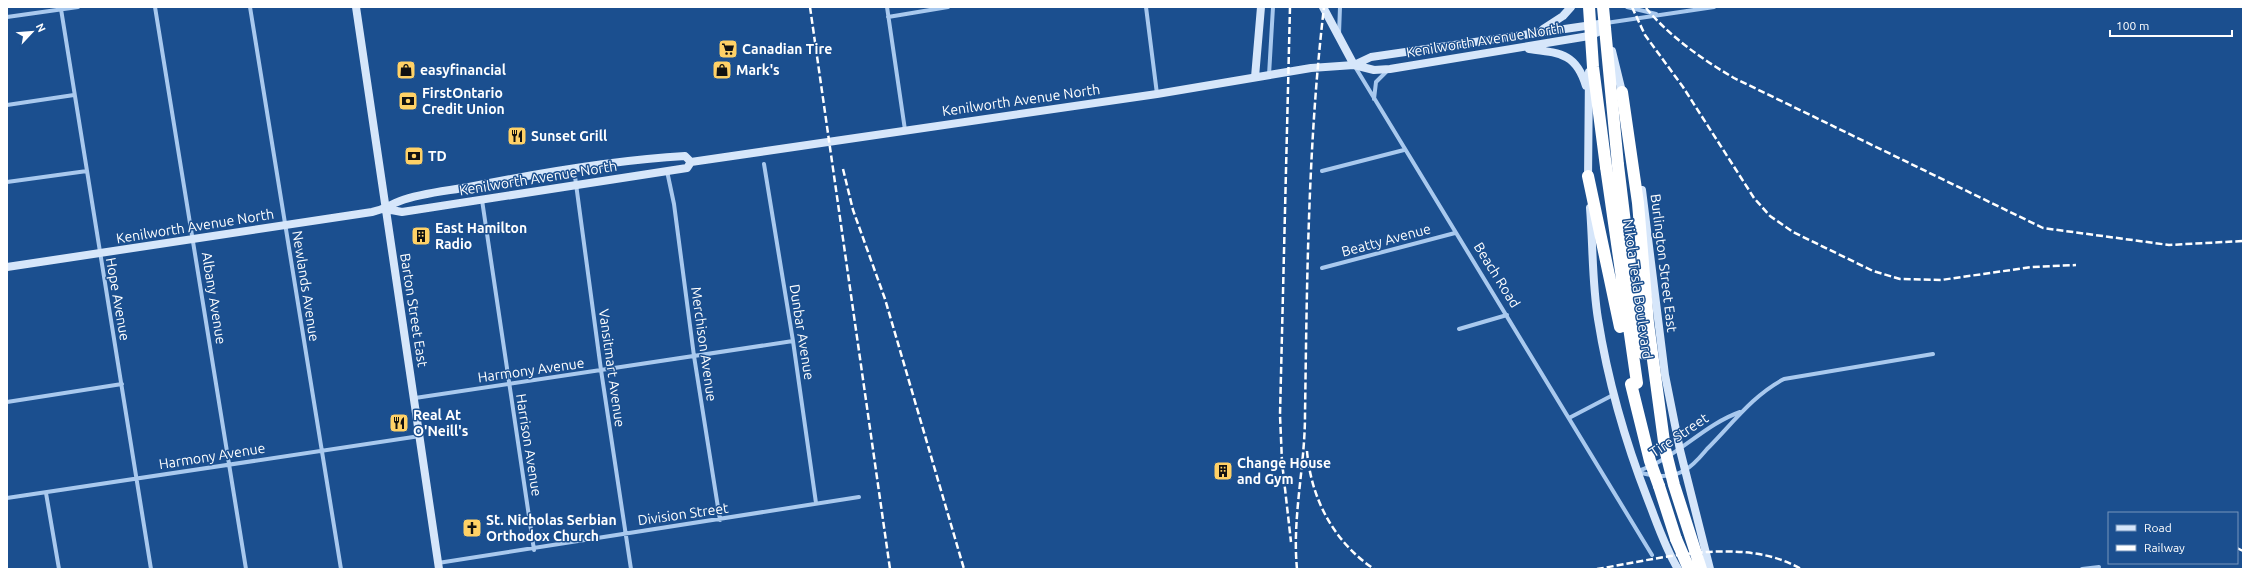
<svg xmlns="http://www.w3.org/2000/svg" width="2250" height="576" font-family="Ubuntu,sans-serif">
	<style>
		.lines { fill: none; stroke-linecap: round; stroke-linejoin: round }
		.street { stroke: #a9c9ee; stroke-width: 4 }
		.secondary { stroke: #d6e6fa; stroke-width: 8 }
		.highway { stroke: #fff; stroke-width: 12 }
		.rail { stroke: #fff; stroke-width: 2.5; stroke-dasharray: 7 3; stroke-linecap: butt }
		.highway-bridge { stroke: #fff; stroke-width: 12 }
		.labels { text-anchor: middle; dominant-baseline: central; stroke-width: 3; stroke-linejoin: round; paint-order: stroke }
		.street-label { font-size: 14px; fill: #fff; stroke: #1b4f8f }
		.poi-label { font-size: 14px; font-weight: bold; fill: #fff; stroke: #1b4f8f; text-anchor: start }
	</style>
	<rect width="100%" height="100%" fill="#1b4f8f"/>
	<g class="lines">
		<path class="street" d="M 155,7 L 246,569
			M 250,7 L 341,569
			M 887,7 L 905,130
			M 1146,7 L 1157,94
			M 1627,7 L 1656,14
			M 61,9 L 151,569
			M 7,17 L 78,7
			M 888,17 L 948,7
			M 1606,23 L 1714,7
			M 1339,34 L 1340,7
			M 1354,65 L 1652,555
			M 1269,75 L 1273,7
			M 1374,99 L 1376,82 L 1387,71
			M 7,105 L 74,95
			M 764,164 L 793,341 L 816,503
			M 574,169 L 601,370 L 631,569
			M 667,171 L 674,204 L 694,356 L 720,520
			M 1322,171 L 1404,150
			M 7,182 L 87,171
			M 482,200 L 534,550
			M 1322,268 L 1455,233
			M 1459,329 L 1507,315
			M 415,398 L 793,341
			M 7,402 L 122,384
			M 1569,418 L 1613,395
			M 1638,471 C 1677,458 1703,425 1740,412
			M 1638,472 C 1652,476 1671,479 1685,470 C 1694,465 1701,456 1707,449 C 1732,424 1753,395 1784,379 L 1933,354
			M 46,493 L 59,569
			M 7,498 L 420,436
			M 438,563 L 859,497
			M 2082,569 L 2099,567"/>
		<path class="secondary" d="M 356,7 L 439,569
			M 1323,7 L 1354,65
			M 1543,29 L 1563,16 L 1571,7
			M 1529,49 C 1560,53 1576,53 1586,86
			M 1612,51 L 1623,96
			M 1354,65 L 1371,57 L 1606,23
			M 1255,77 L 1261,7
			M 1588,180 L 1589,72
			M 1642,190 L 1665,375 L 1680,450 L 1710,569
			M 1590,208 C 1593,245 1592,283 1598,319 C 1608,382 1625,441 1648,500 C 1657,523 1665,548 1678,569
			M 386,209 L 402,212 L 687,168 L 691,162 L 1157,94 L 1311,68 L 1354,65 L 1374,70 L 1390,69 L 1589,36 L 1607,28
			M 7,267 L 372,212 C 386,209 389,205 400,201 C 421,193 447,191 469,187 C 539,173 613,160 685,156 L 691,162"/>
		<path class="highway" d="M 1622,92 L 1638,203 L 1648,323 L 1665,449
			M 1618,165 L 1632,281 L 1644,354
			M 1606,167 L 1637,383
			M 1588,176 L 1620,327
			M 1659,486 L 1676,539"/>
		<path class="rail" d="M 810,7 L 890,569
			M 1290,7 L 1280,415 L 1282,462 L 1291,542
			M 1632,7 L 1645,35 L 1683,87 L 1754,198 L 1770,216 L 1793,232 L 1873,271 L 1900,279 L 1941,280 L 2032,267 L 2076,265
			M 1646,8 C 1669,36 1703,60 1734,78 L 2043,228 L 2169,245 L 2243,241
			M 843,169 L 853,210 L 885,299 L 964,569
			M 1307,451 C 1311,499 1334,542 1374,569
			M 2237,548 L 2243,551
			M 1297,569 C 1292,517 1305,467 1305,415 C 1307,279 1308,143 1324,7
			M 1597,569 C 1659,559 1743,535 1801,569"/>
		<path class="highway-bridge" d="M 1589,7 L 1593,67 L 1606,167
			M 1603,7 L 1618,165
			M 1631,384 L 1650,461 L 1659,486
			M 1665,449 L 1674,485 L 1701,569
			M 1676,539 L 1689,569"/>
	</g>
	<defs>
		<symbol id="supermarket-square" viewBox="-11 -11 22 22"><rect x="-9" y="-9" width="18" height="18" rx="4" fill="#ffd166" stroke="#1b4f8f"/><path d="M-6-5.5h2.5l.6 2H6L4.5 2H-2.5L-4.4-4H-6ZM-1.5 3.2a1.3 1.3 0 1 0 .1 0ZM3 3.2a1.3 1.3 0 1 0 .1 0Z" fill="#111"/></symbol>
		<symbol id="shop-square" viewBox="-11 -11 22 22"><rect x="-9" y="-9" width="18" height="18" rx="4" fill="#ffd166" stroke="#1b4f8f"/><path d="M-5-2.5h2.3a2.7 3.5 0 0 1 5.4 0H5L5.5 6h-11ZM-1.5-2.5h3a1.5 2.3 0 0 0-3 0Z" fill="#111"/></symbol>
		<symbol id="bank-square" viewBox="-11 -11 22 22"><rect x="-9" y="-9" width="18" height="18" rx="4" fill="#ffd166" stroke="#1b4f8f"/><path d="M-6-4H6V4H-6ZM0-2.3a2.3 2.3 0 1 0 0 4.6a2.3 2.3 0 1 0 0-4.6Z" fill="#111"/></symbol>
		<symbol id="restaurant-square" viewBox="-11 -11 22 22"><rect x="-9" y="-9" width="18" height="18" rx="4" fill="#ffd166" stroke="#1b4f8f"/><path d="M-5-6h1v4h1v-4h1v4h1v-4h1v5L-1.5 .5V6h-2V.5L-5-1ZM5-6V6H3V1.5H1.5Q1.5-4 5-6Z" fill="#111"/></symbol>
		<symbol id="building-square" viewBox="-11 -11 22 22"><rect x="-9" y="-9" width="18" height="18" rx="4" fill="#ffd166" stroke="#1b4f8f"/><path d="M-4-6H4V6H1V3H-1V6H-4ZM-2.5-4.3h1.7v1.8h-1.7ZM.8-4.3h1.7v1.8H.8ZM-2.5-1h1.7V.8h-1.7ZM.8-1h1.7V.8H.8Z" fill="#111"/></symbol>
		<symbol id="church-square" viewBox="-11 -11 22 22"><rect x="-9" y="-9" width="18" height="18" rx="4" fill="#ffd166" stroke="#1b4f8f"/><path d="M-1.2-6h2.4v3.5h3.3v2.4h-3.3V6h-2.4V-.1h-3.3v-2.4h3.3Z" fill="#111"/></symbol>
	</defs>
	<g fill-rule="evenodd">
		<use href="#supermarket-square" x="717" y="38" width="22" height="22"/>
		<use href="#shop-square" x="395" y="59" width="22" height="22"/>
		<use href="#shop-square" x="711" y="59" width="22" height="22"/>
		<use href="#bank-square" x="397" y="90" width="22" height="22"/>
		<use href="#restaurant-square" x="506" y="125" width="22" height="22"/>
		<use href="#bank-square" x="403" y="145" width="22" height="22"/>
		<use href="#building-square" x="410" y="225" width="22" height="22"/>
		<use href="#restaurant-square" x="388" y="412" width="22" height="22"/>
		<use href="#building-square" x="1212" y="460" width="22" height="22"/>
		<use href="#church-square" x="461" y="517" width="22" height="22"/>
	</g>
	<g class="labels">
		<g class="street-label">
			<text transform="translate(1485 40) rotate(-9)">Kenilworth Avenue North</text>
			<text transform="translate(1021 100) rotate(-8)">Kenilworth Avenue North</text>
			<text transform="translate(538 178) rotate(-9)">Kenilworth Avenue North</text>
			<text transform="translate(195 226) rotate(-9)">Kenilworth Avenue North</text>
			<text transform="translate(1386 240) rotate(-15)">Beatty Avenue</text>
			<text transform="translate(1664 263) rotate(83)">Burlington Street East</text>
			<text transform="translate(1497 275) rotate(58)">Beach Road</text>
			<text transform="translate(306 286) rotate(81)">Newlands Avenue</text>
			<text transform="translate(1638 289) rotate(82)">Nikola Tesla Boulevard</text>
			<text transform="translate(214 298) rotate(81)">Albany Avenue</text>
			<text transform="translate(118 299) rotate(80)">Hope Avenue</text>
			<text transform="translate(414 310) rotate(81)">Barton Street East</text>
			<text transform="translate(802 332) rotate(81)">Dunbar Avenue</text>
			<text transform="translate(704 344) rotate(82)">Merchison Avenue</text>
			<text transform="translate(612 368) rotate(82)">Vansitmart Avenue</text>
			<text transform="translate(531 370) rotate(-8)">Harmony Avenue</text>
			<text transform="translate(1679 435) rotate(-34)">Tire Street</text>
			<text transform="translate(529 445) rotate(81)">Harrison Avenue</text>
			<text transform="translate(212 456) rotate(-9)">Harmony Avenue</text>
			<text transform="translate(683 514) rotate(-8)">Division Street</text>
		</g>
		<g class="poi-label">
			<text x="742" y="49">Canadian Tire</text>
			<text x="420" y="70">easyfinancial</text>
			<text x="736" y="70">Mark's</text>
			<text x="422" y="93">FirstOntario<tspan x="422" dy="16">Credit Union</tspan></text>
			<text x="531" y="136">Sunset Grill</text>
			<text x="428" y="156">TD</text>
			<text x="435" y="228">East Hamilton<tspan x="435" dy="16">Radio</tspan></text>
			<text x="413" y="415">Real At<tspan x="413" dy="16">O'Neill's</tspan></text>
			<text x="1237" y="463">Change House<tspan x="1237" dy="16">and Gym</tspan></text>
			<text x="486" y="520">St. Nicholas Serbian<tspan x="486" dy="16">Orthodox Church</tspan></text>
		</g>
	</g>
	<rect width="2250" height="576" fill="none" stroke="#ffffff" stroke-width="16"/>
	<rect x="2108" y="512" width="130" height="52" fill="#1b4f8f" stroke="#7695bc"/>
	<rect x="2116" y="525" width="20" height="6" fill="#d6e6fa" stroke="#7695bc"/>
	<text x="2144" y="532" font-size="12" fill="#ffffff">Road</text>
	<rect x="2116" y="545" width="20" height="6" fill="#ffffff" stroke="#7695bc"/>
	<text x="2144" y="552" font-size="12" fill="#ffffff">Railway</text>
	<g transform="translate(32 32) rotate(64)" stroke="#1b4f8f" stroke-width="3" paint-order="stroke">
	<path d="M0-3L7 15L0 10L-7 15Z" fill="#ffffff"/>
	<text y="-6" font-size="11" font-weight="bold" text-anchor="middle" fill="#ffffff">N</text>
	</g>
	<path d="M2110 30v6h122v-6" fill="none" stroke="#ffffff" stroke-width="2"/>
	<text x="2116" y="30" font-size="12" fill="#ffffff" stroke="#1b4f8f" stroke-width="3" paint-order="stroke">100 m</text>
</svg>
